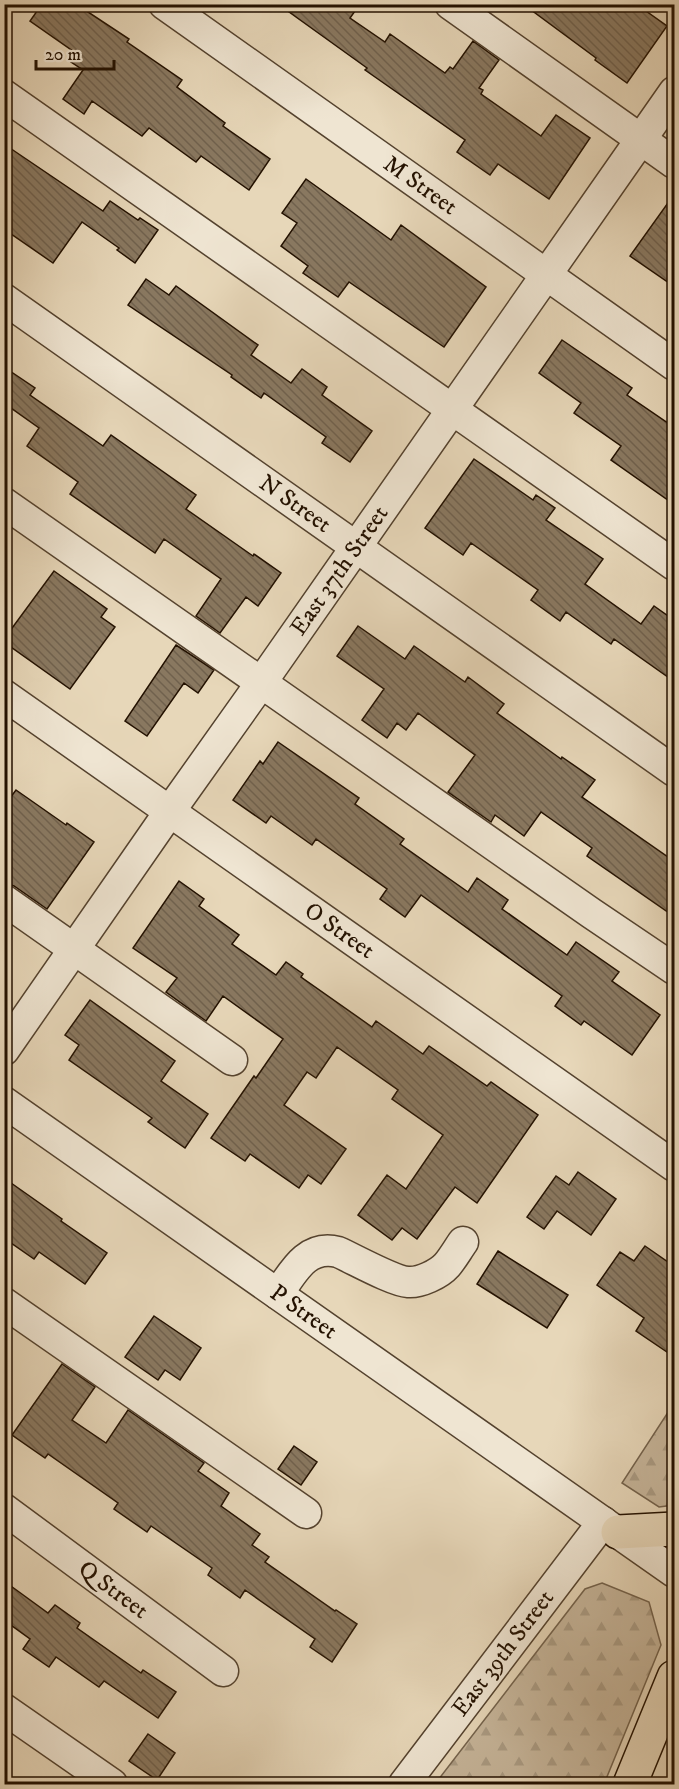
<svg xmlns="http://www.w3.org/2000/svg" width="679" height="1789" font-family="'IM FELL DW Pica',serif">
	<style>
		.forest { fill: url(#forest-firs); stroke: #74634d; stroke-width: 1.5 }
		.building { fill: url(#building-back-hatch); stroke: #231100; stroke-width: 1.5 }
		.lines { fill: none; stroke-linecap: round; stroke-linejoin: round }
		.minor-casing { stroke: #54422e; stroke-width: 33 }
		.major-casing { stroke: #231100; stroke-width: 36 }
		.highway-casing { stroke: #231100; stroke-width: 36 }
		.minor { stroke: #efe5d2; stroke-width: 30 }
		.major { stroke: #e7d7b9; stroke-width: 33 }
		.highway { stroke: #e7d7b9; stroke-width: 33 }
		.labels { text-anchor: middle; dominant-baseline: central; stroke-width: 4.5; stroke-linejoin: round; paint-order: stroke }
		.street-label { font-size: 24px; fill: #231100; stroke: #efe5d2 }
	</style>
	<defs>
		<pattern id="forest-firs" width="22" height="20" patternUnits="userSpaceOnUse" patternTransform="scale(1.5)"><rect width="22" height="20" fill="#c6b59a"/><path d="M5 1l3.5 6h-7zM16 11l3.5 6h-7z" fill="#aa9b83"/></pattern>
		<pattern id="building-back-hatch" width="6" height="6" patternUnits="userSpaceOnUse" patternTransform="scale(1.5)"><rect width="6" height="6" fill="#897860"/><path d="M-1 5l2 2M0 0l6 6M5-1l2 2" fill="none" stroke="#70614d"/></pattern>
	</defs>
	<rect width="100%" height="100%" fill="#e7d7b9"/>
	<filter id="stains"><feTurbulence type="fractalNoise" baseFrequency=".00333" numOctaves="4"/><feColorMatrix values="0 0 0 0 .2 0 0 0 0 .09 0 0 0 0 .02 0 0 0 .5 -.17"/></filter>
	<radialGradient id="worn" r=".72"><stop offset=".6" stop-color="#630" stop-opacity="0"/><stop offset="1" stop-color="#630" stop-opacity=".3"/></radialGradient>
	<path class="forest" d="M 674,1403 L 674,1505 L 659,1507 L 622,1483 Z
		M 602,1583 L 649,1602 L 661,1645 L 604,1784 L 435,1784 L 585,1589 Z"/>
	<path class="building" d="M 42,4 L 76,4 L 129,39 L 127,42 L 182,80 L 177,87 L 225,123 L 223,126 L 270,159 L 249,190 L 201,156 L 196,162 L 149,128 L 142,136 L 92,101 L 84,114 L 63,99 L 83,70 L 71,62 L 77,54 L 30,21 Z
		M 278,4 L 360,4 L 350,18 L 385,42 L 390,34 L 445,73 L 450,67 L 453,69 L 473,41 L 499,60 L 479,88 L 483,90 L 481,94 L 541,136 L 556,115 L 590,138 L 549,199 L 498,164 L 490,175 L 457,152 L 465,140 L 365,70 L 367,68 Z
		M 523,4 L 636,4 L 667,26 L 627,83 L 595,60 L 596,58 Z
		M 4,144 L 103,211 L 110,201 L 138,220 L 140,218 L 158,230 L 135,263 L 117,250 L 119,248 L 82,222 L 53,263 L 4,229 Z
		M 306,179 L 391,240 L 401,225 L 486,287 L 444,347 L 349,282 L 338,297 L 303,273 L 308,266 L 281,246 L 297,223 L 282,213 Z
		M 675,193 L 675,287 L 630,256 Z
		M 146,279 L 169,295 L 176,286 L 258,345 L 251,355 L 291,383 L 302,369 L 327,387 L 322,395 L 372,431 L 350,462 L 322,443 L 326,437 L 264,393 L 261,398 L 231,377 L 232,375 L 128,305 Z
		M 562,340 L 632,388 L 627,395 L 675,428 L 675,505 L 611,460 L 621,446 L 574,413 L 581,403 L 539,373 Z
		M 4,367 L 35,388 L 30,395 L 103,446 L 111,435 L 196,495 L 186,509 L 253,556 L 254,554 L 281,573 L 258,606 L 246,597 L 220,633 L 196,616 L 221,579 L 164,539 L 155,553 L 70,494 L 78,482 L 27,446 L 39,428 L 4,403 Z
		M 474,459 L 533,500 L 536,495 L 555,508 L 546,520 L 603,559 L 585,584 L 641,624 L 654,606 L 675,621 L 675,682 L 614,639 L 611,644 L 566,612 L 560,621 L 531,600 L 538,590 L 471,543 L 463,555 L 425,528 Z
		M 54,571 L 107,609 L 101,617 L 115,627 L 70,689 L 4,642 L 4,639 Z
		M 358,626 L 405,659 L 414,646 L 465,682 L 468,677 L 504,704 L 497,713 L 561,759 L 562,757 L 595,780 L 582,797 L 675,862 L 675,917 L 587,856 L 592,848 L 541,812 L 524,836 L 495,815 L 491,822 L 448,792 L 475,755 L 418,713 L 406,730 L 397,723 L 387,738 L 362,720 L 384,689 L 337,656 Z
		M 176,645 L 214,670 L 198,693 L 184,683 L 147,736 L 125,721 Z
		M 278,742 L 359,798 L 355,804 L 404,839 L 400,844 L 468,892 L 477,878 L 508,900 L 502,909 L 567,955 L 576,942 L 619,972 L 612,981 L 660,1015 L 632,1055 L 584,1021 L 581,1025 L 555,1006 L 562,996 L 421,895 L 405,917 L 380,899 L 387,889 L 316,839 L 312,845 L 271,816 L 266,823 L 233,800 L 260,761 L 263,764 Z
		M 16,790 L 66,825 L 67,823 L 94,842 L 47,909 L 14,886 L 4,883 L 4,806 Z
		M 179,881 L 204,899 L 199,906 L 239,935 L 232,944 L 276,975 L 286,962 L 303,974 L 301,977 L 372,1027 L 376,1021 L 423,1054 L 429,1046 L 487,1086 L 491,1082 L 538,1115 L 477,1203 L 455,1187 L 417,1239 L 402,1228 L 392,1240 L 358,1215 L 387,1175 L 406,1189 L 443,1135 L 392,1099 L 398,1090 L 337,1047 L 316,1078 L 307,1072 L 284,1105 L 346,1149 L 321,1184 L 308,1175 L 299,1188 L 250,1154 L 245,1161 L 211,1138 L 254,1076 L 256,1078 L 283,1039 L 223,996 L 206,1021 L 166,992 L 177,978 L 133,948 Z
		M 90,1000 L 175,1061 L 161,1081 L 208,1114 L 185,1148 L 148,1122 L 152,1118 L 69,1060 L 79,1045 L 65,1035 Z
		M 578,1172 L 616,1199 L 591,1235 L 557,1211 L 544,1229 L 527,1217 L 556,1176 L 569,1185 Z
		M 4,1178 L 62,1219 L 61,1221 L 107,1253 L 85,1284 L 39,1252 L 34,1259 L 4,1238 Z
		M 645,1246 L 675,1267 L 675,1341 L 667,1352 L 636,1331 L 644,1318 L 597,1285 L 620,1252 L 634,1261 Z
		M 498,1251 L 568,1295 L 547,1328 L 477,1284 Z
		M 154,1316 L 201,1348 L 180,1380 L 165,1370 L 158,1380 L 125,1357 Z
		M 62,1364 L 95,1387 L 72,1420 L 106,1443 L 128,1410 L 204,1463 L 198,1471 L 229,1493 L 221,1506 L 260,1534 L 252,1545 L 269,1557 L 265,1562 L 335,1611 L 336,1610 L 357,1624 L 332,1662 L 310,1647 L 315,1639 L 245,1590 L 240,1598 L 208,1575 L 212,1568 L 151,1526 L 147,1532 L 114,1509 L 118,1503 L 48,1454 L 45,1458 L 12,1435 Z
		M 294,1446 L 317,1462 L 301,1485 L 278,1469 Z
		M 4,1581 L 48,1613 L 55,1605 L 80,1623 L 77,1628 L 141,1673 L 143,1670 L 176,1692 L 158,1718 L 104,1681 L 99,1687 L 56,1657 L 49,1667 L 23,1649 L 30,1639 L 4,1620 Z
		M 148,1734 L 175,1753 L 157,1780 L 129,1761 Z"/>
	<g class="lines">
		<defs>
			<g id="minor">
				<path id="s1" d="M 164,4 L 674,365"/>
				<path d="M 450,4 L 674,163"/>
				<path d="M 4,95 L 674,565"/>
				<path id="s2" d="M 4,299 L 674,771"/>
				<path d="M 4,503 L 591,913 L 674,969"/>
				<path id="s3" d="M 4,695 L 674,1166"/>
				<path d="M 4,900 L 232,1060"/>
				<path id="s4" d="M 4,1050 L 170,811 L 261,683 L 674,92"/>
				<path id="s5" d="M 4,1102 L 674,1572"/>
				<path d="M 278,1294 C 293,1272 307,1244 338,1252 C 354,1259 393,1281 408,1282 C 420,1283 439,1274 447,1265 C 453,1258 458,1249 463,1242"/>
				<path d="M 4,1303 L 306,1513"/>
				<path id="s6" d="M 4,1509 L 223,1671"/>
				<path d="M 4,1709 L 112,1784"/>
				<path id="s7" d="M 404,1784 L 603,1522"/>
			</g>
			<path id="major" d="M 618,1532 L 674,1529"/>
			<path id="highway" d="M 630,1784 L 674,1677"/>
		</defs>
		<use href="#minor" class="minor-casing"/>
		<use href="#major" class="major-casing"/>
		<use href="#highway" class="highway-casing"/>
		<use href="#minor" class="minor"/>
		<use href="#major" class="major"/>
		<use href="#highway" class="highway"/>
	</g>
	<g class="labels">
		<g class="street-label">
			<text stroke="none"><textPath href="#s1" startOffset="314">M Street</textPath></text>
			<text stroke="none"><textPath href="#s2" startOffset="356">N Street</textPath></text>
			<text stroke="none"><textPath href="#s4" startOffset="585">East 37th Street</textPath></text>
			<text stroke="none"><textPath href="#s3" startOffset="410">O Street</textPath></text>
			<text stroke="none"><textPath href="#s5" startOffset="366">P Street</textPath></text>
			<text stroke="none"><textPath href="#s6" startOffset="136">Q Street</textPath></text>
			<text stroke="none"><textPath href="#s7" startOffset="164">East 39th Street</textPath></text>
		</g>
	</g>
	<rect width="679" height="1789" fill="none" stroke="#e7d7b9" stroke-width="24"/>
	<rect x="6" y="6" width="667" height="1777" fill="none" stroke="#231100" stroke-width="3"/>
	<rect x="12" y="12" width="655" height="1765" fill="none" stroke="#231100" stroke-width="1.5"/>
	<path d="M36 60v9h78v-9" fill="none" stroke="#231100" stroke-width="3"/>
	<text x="45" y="60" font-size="18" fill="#231100" stroke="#efe5d2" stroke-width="4.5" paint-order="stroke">20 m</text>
	<rect width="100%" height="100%" filter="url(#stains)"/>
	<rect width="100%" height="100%" fill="url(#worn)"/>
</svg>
